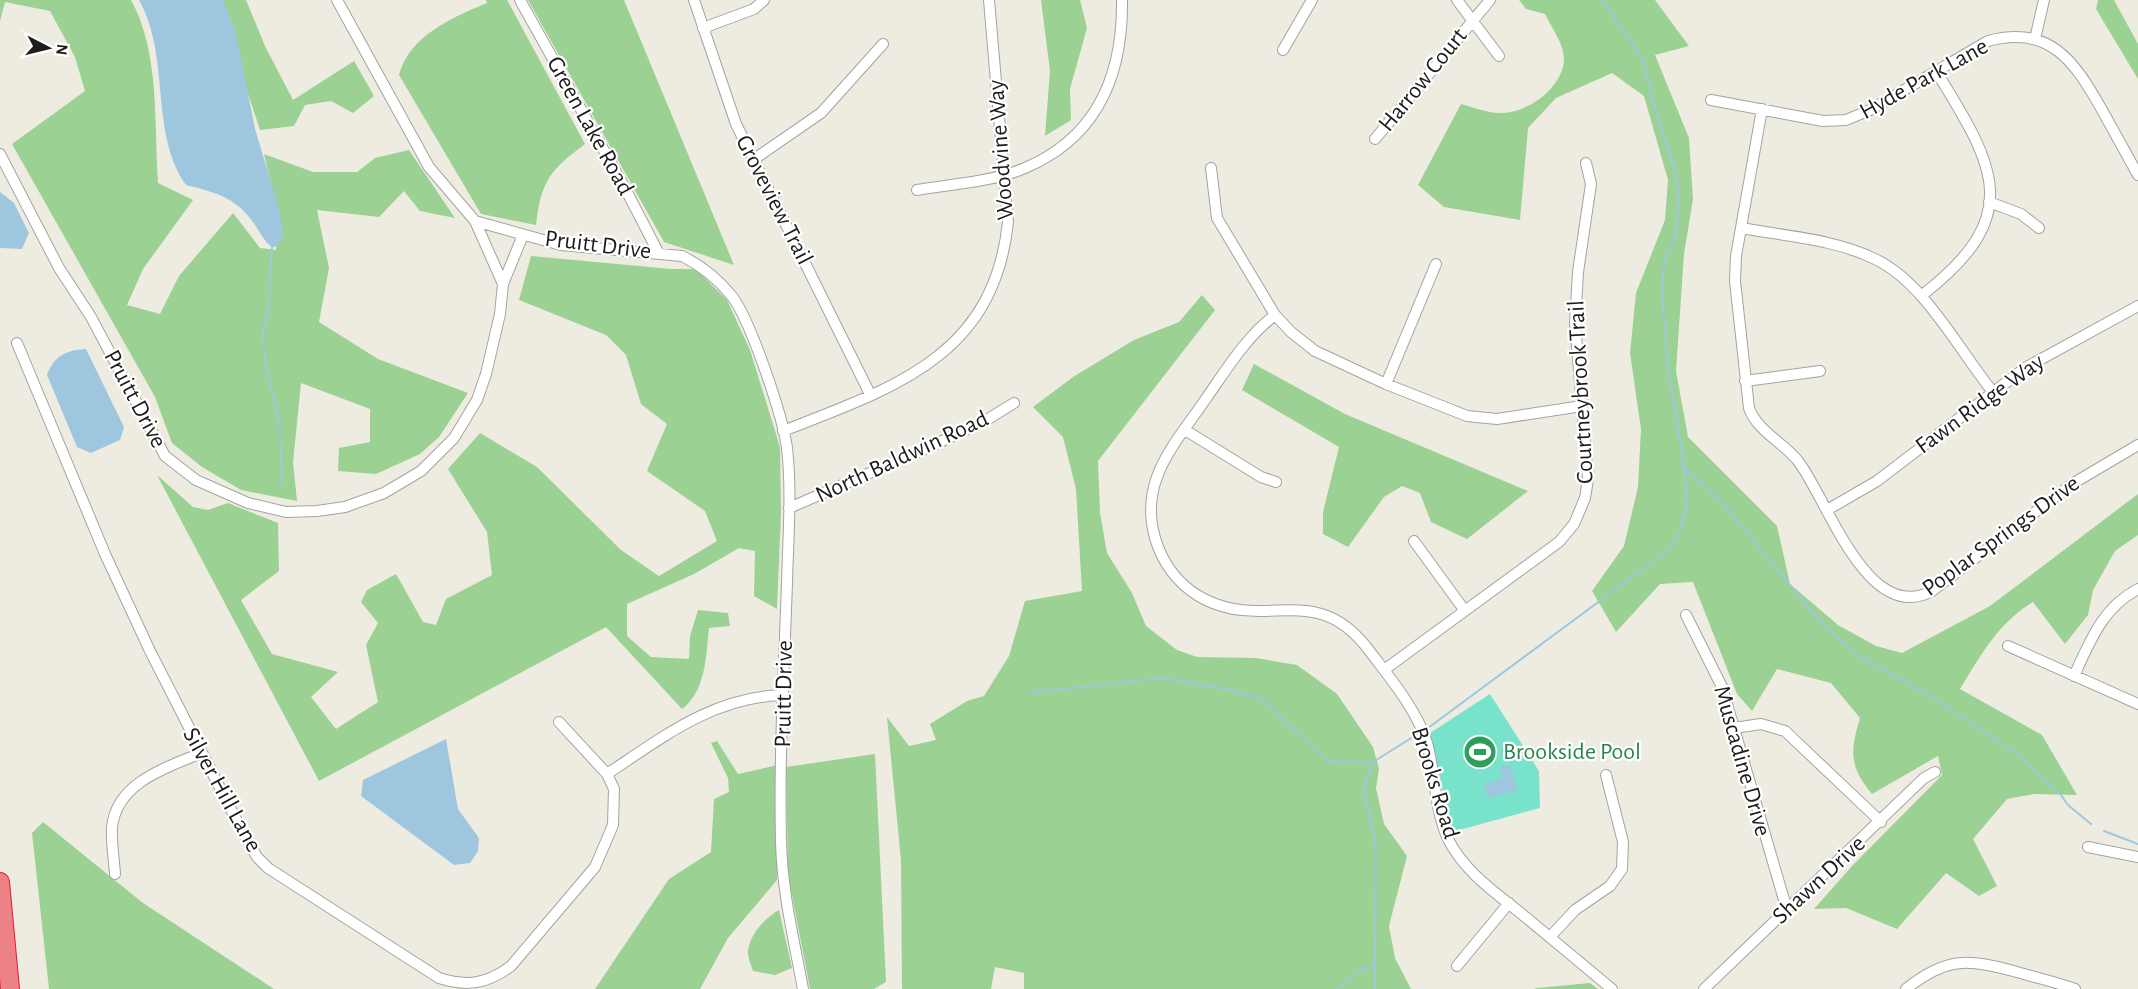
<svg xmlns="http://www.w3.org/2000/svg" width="2138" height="989" font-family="'Alegreya Sans',sans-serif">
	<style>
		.forest { fill: #9bd192 }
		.pitch { fill: #78e3ca }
		.water { fill: #9ec7df }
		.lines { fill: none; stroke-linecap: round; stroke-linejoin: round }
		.stream { stroke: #9ec7df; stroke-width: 2 }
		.minor-casing { stroke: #a3a3a3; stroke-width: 12 }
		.motorway-casing { stroke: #e2183f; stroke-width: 20 }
		.minor { stroke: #fff; stroke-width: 10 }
		.motorway { stroke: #ec8286; stroke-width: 18 }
		.labels { text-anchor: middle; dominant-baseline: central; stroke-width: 4.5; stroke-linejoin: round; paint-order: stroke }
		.street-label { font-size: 24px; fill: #1c1c1c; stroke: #fff }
		.leisure-label { font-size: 24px; fill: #27864d; stroke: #fff; text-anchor: start }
	</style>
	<rect width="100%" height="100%" fill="#eeece1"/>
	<path class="forest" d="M 0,0 L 131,0 C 160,52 154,124 158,183 L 193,200 L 143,269 L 127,305 L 160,314 L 179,276 L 233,213 L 260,248 L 276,250 L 277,212 L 264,154 L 313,172 L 357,172 L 375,158 L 409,150 L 455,218 L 420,211 L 404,191 L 379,217 L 317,210 L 329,268 L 319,322 L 378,359 L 468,393 L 439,437 L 420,454 L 376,474 L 338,471 L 339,448 L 370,442 L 370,409 L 301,383 L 293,462 L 297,501 L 241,490 L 202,467 L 172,443 L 155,397 L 12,144 L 85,91 L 75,57 L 50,11 L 5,2 L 0,21 Z
		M 217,0 L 246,0 L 265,46 L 293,100 L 354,61 L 374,96 L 353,113 L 331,101 L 305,105 L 294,126 L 260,130 Z
		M 486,0 L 507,0 L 585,144 C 550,170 541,181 536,225 L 481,214 L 399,75 C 409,36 453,17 487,3 Z
		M 528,0 L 624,0 L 734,265 L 664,242 Z
		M 1041,0 L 1080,0 L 1087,28 L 1070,89 L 1071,120 L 1045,136 L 1050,71 Z
		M 1519,0 L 1655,0 L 1689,46 L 1655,55 L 1689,138 L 1693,199 L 1684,254 L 1676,371 L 1688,437 L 1777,526 L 1790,584 L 1838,625 L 1876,646 L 1902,653 L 1990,606 L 2138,494 L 2138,535 L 2115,551 L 2093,590 L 2088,615 L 2065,644 L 2033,602 C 1998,623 1981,655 1960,689 L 2042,735 L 2077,795 L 2034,794 L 2007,799 L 1973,839 L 1997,886 L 1979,896 L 1946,873 L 1897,929 L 1846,908 L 1814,909 L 1853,865 L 1942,775 L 1938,756 L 1872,794 C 1849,767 1850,751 1860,718 L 1831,683 L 1777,669 L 1752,711 L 1737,694 L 1693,582 L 1660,584 L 1616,632 L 1592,591 L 1624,546 L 1638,487 L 1641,429 L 1630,353 L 1636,293 L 1665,220 L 1668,180 L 1644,96 L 1612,73 L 1556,98 L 1528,128 L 1520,220 L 1444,207 L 1418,185 L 1461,104 C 1472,107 1485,112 1497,113 C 1525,115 1561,90 1564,61 C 1565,46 1552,28 1545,14 L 1526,9 Z
		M 2098,0 L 2114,0 L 2138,44 L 2138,79 L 2096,9 Z
		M 531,256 L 671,269 L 696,269 L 727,300 L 750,350 L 780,447 L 781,513 L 777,609 L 754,596 L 755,551 L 739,548 L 694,574 L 627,604 L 627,636 L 651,657 L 689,659 L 690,636 L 698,610 L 728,613 L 730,626 L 709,628 C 706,656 706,691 682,709 L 606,627 L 319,781 L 157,475 L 193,507 L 208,510 L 228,503 L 278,523 L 279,571 L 241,600 L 272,654 L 338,672 L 311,697 L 336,729 L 378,702 L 366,645 L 378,623 L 361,602 L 367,590 L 396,574 L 423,622 L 436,625 L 446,599 L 492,575 L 487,532 L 448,469 L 480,433 L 537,467 L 621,550 L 659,576 L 717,541 L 705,511 L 647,471 L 667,424 L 641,404 L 626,355 L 606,335 L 519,300 Z
		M 1202,295 L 1215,310 L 1098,461 L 1100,513 L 1107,553 L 1132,593 L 1146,626 L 1177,650 L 1197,657 L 1256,658 L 1297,665 L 1337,694 L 1373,747 L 1379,769 L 1376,788 L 1384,824 L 1407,856 L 1389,926 L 1395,958 L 1411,989 L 1024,989 L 1024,973 L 995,967 L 991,989 L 902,989 L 901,860 L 887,717 L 909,746 L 936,740 L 930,724 L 967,701 L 984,696 L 1009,656 L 1025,601 L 1082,591 L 1076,489 L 1063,437 L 1033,407 L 1073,377 L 1134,340 L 1179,322 Z
		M 1254,364 L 1345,414 L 1528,491 L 1467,539 L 1431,522 L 1420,493 L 1402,486 L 1384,497 L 1348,547 L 1323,534 L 1323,512 L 1339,447 L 1242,390 Z
		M 717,741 L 738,774 L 778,765 L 777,880 L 728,938 L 700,989 L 595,989 L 669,879 L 711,852 L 714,799 L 729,792 L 728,778 L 711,743 Z
		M 875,754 L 886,982 L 874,989 L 810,989 L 788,874 L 786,767 Z
		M 43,822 L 143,903 L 274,989 L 49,989 L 32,833 Z
		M 779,910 L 792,968 L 775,975 L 753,971 C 751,965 748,958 748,952 C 749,935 766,917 779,910 Z
		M 1590,983 L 1598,989 L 1534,989 L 1537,988 Z"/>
	<path class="pitch" d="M 1490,694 L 1539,771 L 1540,808 L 1452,832 L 1430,733 Z"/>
	<path class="water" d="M 139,0 L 223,0 L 236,33 L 255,129 L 279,209 L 283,233 L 278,246 L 272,247 C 263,240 261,234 255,225 C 236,197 217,193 186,185 C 149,132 171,57 139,0 Z
		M 0,192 L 14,203 L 29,233 L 22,249 L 0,248 Z
		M 86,349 L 124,427 L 120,440 L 91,453 L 77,447 L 47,375 C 54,356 66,350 86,349 Z
		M 446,739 L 458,809 L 479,838 L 478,851 L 470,863 L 454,865 L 361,796 L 363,780 Z
		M 1511,765 L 1517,791 L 1488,798 L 1484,783 L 1502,779 L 1500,767 Z"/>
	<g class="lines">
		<path class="stream" d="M 272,247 L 268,311 L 263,333 L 265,361 L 280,427 L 282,486
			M 1682,465 L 1725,506 L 1824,626 L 1861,658 L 1932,697 L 2017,754 L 2061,795 L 2068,805 L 2091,824
			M 1028,693 L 1163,678 L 1230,690 L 1260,698 L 1329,762 L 1373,762 L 1416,735
			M 1428,728 L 1666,552 L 1679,534 L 1688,501 L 1677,417 L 1669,380 L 1662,291 L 1665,257 L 1676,236 L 1679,194 L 1674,168 L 1653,101 L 1644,61 L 1602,0
			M 1373,762 L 1364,789 L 1376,846 L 1375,989
			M 2104,831 L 2138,844
			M 1337,989 L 1361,970 L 1375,964"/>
		<defs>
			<path id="minor" d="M 337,0 L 429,167 L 475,221 L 503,284
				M 520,0 L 626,190 L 658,252
				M 694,0 L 736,124 L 870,394
				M 1457,0 L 1499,56
				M 703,28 L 754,9 L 764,0
				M 2035,39 L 2044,0
				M 1283,50 L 1312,0
				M 1711,100 L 1823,121 L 1846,120 L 1870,110 L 1988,41 C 2050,24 2075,62 2102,110 C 2114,132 2126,153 2138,175
				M 1762,109 L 1736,256 L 1735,281 L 1749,408 C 1757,431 1784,443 1798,461 C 1827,498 1867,626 1932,591 L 2072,484 L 2138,445
				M 1375,139 L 1490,0
				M 0,154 L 59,268 L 91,317 L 165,456 L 196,480 L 248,503 L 286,512 L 317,511 L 345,507 L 384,493 L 421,471 L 454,438 L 477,400 L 486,374 L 500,314 L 503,284 L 523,235
				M 753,160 L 821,113 L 883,44
				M 1211,168 L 1217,218 L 1275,315 L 1291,332 L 1315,351 L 1386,384 L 1467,416 L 1497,419 L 1582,406
				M 917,190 C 953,184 992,182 1025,168 C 1098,137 1123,74 1122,0
				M 1989,202 L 2021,214 L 2039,228
				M 475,221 L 561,245 L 682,256 C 702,266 717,278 731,295 C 750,318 783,417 787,448 C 792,492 788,539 787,583 C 784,669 779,756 781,841 C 782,891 794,940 803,989
				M 1741,228 C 1784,236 1835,239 1875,259 C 1925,283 1958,349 1993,392
				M 1921,296 C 2025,216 1996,168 1936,71
				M 1275,315 C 1245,338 1227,369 1205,400 C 1189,424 1167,449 1157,477 C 1140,523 1161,578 1206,600 C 1268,630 1316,581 1368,649 C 1389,677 1416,708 1427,743 C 1436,775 1434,810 1449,841 C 1466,873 1496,893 1523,915 C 1553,940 1582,964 1612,989
				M 17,343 L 105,554 L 150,651 L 242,831 L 257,857 L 268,868 L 439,978 C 467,987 487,984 511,966 L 595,867 L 613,825 L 614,789 L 607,774 L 559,722
				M 1745,381 L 1820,371
				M 1386,384 L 1436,264
				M 1185,430 L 1261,477 L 1276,482
				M 783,431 C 893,388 994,357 1008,222 L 989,0
				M 789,508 L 934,445 L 988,419 L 1014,403
				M 1827,510 L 1877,481 L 2025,368 L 2138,306
				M 1414,541 L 1465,611
				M 1686,615 L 1722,687 L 1787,910
				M 2008,646 L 2138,704
				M 1384,670 L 1559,542 L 1574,524 L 1585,498 L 1588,479 L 1575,323 L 1578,272 L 1591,184 L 1586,163
				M 2074,676 C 2090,641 2103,607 2138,589
				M 1734,728 L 1761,724 L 1785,731 L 1881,822
				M 607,774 C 663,737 713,697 783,695
				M 2088,847 L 2138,857
				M 115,874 C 114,859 111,842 112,827 C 117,782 166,768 201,753
				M 1550,937 L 1575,910 L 1610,886 L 1622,869 L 1623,842 L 1606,775
				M 1457,966 L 1509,903
				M 1704,989 L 1924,778 L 1935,772
				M 1906,989 C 1947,956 1969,959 2017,972 C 2037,978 2056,982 2075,989"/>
			<path id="motorway" d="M 0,882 L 10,989"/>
		</defs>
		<use href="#minor" class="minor-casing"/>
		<use href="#motorway" class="motorway-casing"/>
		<use href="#minor" class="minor"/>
		<use href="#motorway" class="motorway"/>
	</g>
	<defs>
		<symbol id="stadium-disc" viewBox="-11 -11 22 22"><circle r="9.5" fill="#2e9e5b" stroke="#fff"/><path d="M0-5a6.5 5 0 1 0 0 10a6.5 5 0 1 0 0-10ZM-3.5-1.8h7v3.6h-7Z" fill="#fff"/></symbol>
	</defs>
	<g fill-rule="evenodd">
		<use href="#stadium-disc" x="1461" y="733" width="38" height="38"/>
	</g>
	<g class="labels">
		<g class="street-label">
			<text transform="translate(1924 79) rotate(-29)">Hyde Park Lane</text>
			<text transform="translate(1423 80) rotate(-51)">Harrow Court</text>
			<text transform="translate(590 126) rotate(61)">Green Lake Road</text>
			<text transform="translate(1001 150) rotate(-94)">Woodvine Way</text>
			<text transform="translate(774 200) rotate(63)">Groveview Trail</text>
			<text transform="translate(598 245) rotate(7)">Pruitt Drive</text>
			<text transform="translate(1581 392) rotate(-93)">Courtneybrook Trail</text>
			<text transform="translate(135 399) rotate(62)">Pruitt Drive</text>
			<text transform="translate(1980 404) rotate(-36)">Fawn Ridge Way</text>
			<text transform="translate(902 457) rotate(-25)">North Baldwin Road</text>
			<text transform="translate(2001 536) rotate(-36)">Poplar Springs Drive</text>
			<text transform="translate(784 694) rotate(-89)">Pruitt Drive</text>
			<text transform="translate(1742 761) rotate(74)">Muscadine Drive</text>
			<text transform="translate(1435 783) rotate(73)">Brooks Road</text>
			<text transform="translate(222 790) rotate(61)">Silver Hill Lane</text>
			<text transform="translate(1819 880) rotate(-43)">Shawn Drive</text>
		</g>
		<g class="leisure-label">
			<text x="1503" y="752">Brookside Pool</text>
		</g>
	</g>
	<g transform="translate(48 48) rotate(97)" stroke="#ffffff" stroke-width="4.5" paint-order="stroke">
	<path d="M0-4.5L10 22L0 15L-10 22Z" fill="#1c1c1c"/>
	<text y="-9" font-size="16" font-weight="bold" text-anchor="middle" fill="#1c1c1c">N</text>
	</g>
</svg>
